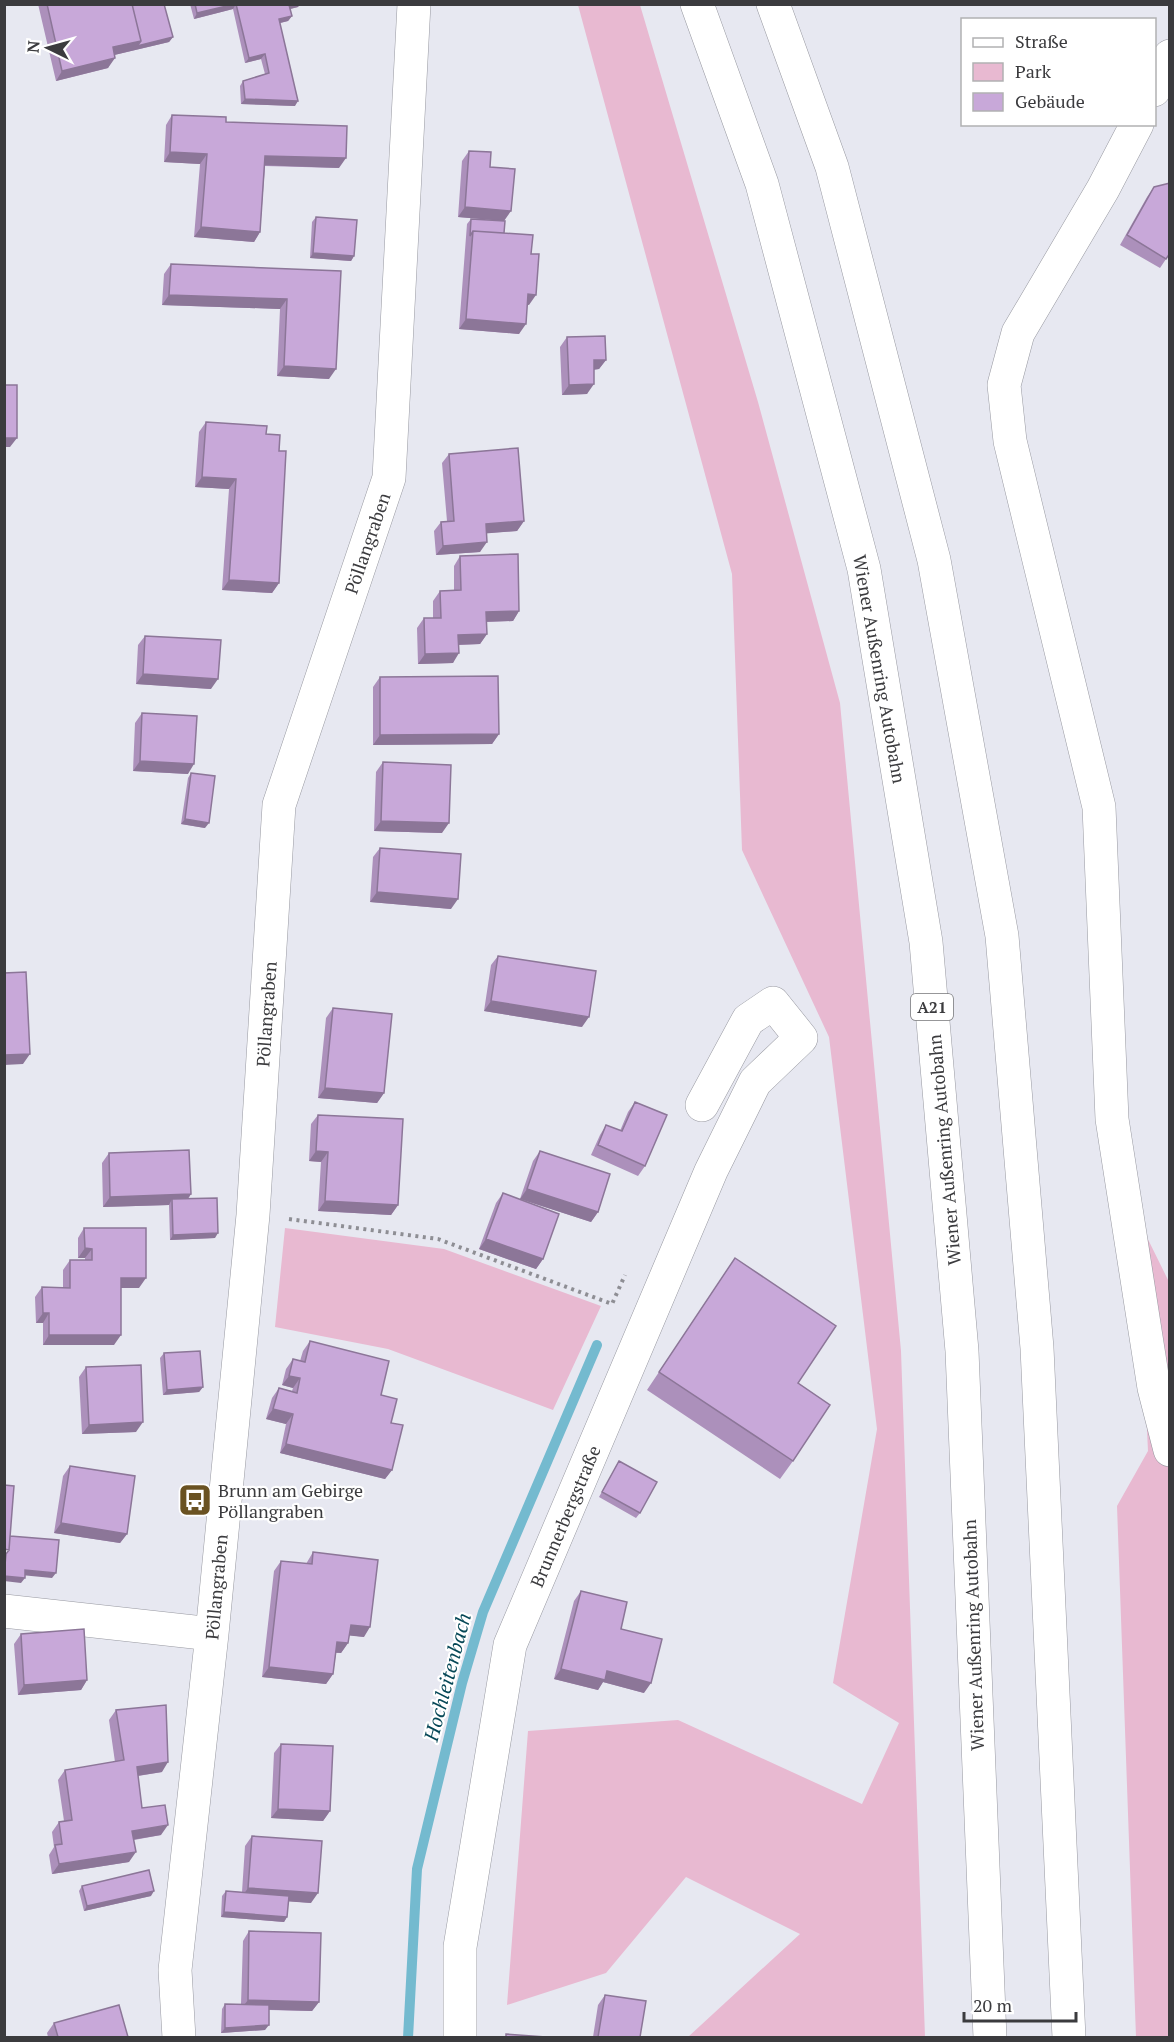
<svg xmlns="http://www.w3.org/2000/svg" width="1174" height="2042" font-family="'PT Serif',serif">
	<style>
		.green { fill: #e8b9d1 }
		.lines { fill: none; stroke-linecap: round; stroke-linejoin: round }
		.stream { stroke: #74bacf; stroke-width: 10 }
		.minor-casing { stroke: #9899a1; stroke-width: 34 }
		.highway-casing { stroke: #9899a1; stroke-width: 34 }
		.path { stroke: #8e8e94; stroke-width: 4; stroke-dasharray: 3 4.5; stroke-linecap: butt }
		.minor { stroke: #fff; stroke-width: 33 }
		.highway { stroke: #fff; stroke-width: 33 }
		.wall { fill: #ac90bb }
		.shaded-wall { fill: #8c7698 }
		.building { fill: #c8a8d9; stroke: #8c7698; stroke-width: 1.5 }
		.labels { text-anchor: middle; dominant-baseline: central; stroke-width: 4.5; stroke-linejoin: round; paint-order: stroke }
		.shield { fill: #fff; stroke: #767678; stroke-width: 1.5 }
		.shield-label { font-size: 16px; font-weight: bold; fill: #3b3b3e }
		.street-label { font-size: 18px; fill: #3b3b3e; stroke: #fff }
		.poi-label { font-size: 18px; fill: #3b3b3e; stroke: #fff; text-anchor: start }
		.water-label { font-size: 20px; font-style: italic; fill: #074857; stroke: #fff }
	</style>
	<rect width="100%" height="100%" fill="#e7e8f1"/>
	<path class="green" d="M 578,5 L 640,5 L 758,402 L 840,703 L 901,1351 L 925,2037 L 688,2037 L 800,1934 L 686,1877 L 606,1973 L 507,2005 L 528,1731 L 678,1720 L 862,1804 L 899,1723 L 833,1683 L 877,1429 L 829,1037 L 742,850 L 732,574 Z
		M 1137,1217 L 1170,1284 L 1169,2037 L 1136,2037 L 1117,1506 L 1148,1451 Z
		M 285,1228 L 444,1249 L 601,1306 L 553,1410 L 388,1349 L 275,1327 Z"/>
	<g class="lines">
		<path class="stream" d="M 408,2038 L 417,1869 L 462,1683 L 483,1612 L 597,1345"/>
		<defs>
			<path id="minor" d="M 1154,90 L 1170,56
				M 1137,124 L 1103,189 L 1018,333 L 1004,385 L 1010,441 L 1099,807 L 1112,1119 L 1154,1388 L 1170,1450
				M 4,1611 L 212,1634
				M 179,2038 L 175,1970 L 212,1634 L 253,1215 L 279,805 L 389,478 L 414,4
				M 460,2038 L 460,1947 L 510,1645 L 711,1171 L 755,1082 L 801,1038 L 773,1003 L 748,1020 L 702,1105"/>
			<path id="highway" d="M 697,4 L 762,184 L 864,569 L 926,942 L 962,1351 L 990,2038
				M 773,4 L 832,167 L 934,560 L 1002,936 L 1037,1348 L 1069,2038"/>
		</defs>
		<use href="#minor" class="minor-casing"/>
		<use href="#highway" class="highway-casing"/>
		<path class="path" d="M 289,1219 L 438,1239 L 612,1304 L 625,1275"/>
		<use href="#minor" class="minor"/>
		<use href="#highway" class="highway"/>
	</g>
	<path class="wall" d="M 38,4 L 164,4 L 173,37 L 169,42 L 114,55 L 108,68 L 56,81 Z
		M 190,4 L 300,4 L 298,7 L 290,9 L 292,16 L 288,21 L 280,23 L 295,106 L 241,104 L 240,86 L 243,81 L 265,74 L 261,59 L 245,63 L 233,9 L 194,19 Z
		M 172,115 L 226,122 L 339,168 L 265,166 L 260,232 L 254,242 L 194,237 L 200,164 L 164,162 L 166,125 Z
		M 469,151 L 490,167 L 504,221 L 458,217 L 462,161 Z
		M 1154,187 L 1166,259 L 1160,268 L 1120,245 L 1147,197 Z
		M 316,217 L 354,256 L 351,261 L 310,258 L 312,222 Z
		M 471,219 L 504,233 L 531,254 L 529,305 L 527,304 L 519,334 L 459,329 L 467,224 Z
		M 171,264 L 341,271 L 329,379 L 277,376 L 280,309 L 162,305 L 164,274 Z
		M 567,337 L 606,360 L 599,369 L 594,370 L 587,394 L 562,395 L 560,347 Z
		M 206,422 L 266,434 L 279,451 L 279,583 L 272,593 L 222,590 L 229,489 L 195,487 L 199,432 Z
		M 449,454 L 524,521 L 517,531 L 486,533 L 480,552 L 436,555 L 434,531 L 441,522 L 447,521 L 442,463 Z
		M 460,556 L 519,611 L 513,621 L 486,622 L 487,634 L 480,644 L 459,645 L 453,663 L 418,664 L 417,628 L 424,618 L 433,618 L 433,601 L 440,591 L 454,591 L 454,566 Z
		M 145,636 L 211,689 L 136,684 L 138,645 Z
		M 380,677 L 499,734 L 492,744 L 373,745 L 373,687 Z
		M 142,713 L 188,774 L 133,771 L 135,723 Z
		M 383,762 L 442,833 L 374,831 L 376,772 Z
		M 191,773 L 205,828 L 181,824 L 188,778 Z
		M 380,848 L 451,909 L 370,902 L 373,857 Z
		M 498,956 L 582,1027 L 484,1011 L 491,965 Z
		M 333,1008 L 384,1093 L 377,1103 L 318,1098 L 326,1018 Z
		M 635,1102 L 645,1166 L 638,1176 L 591,1155 L 600,1135 L 606,1125 L 620,1131 L 628,1112 Z
		M 318,1115 L 398,1205 L 391,1215 L 318,1211 L 321,1162 L 309,1161 L 311,1124 Z
		M 540,1151 L 598,1212 L 591,1222 L 520,1199 L 533,1161 Z
		M 109,1153 L 191,1194 L 188,1199 L 215,1238 L 170,1240 L 169,1205 L 103,1207 L 102,1163 Z
		M 503,1193 L 543,1259 L 536,1269 L 479,1249 L 496,1203 Z
		M 84,1228 L 139,1288 L 121,1288 L 114,1345 L 43,1345 L 43,1323 L 36,1323 L 35,1297 L 42,1287 L 63,1288 L 63,1270 L 70,1260 L 85,1260 L 85,1258 L 78,1258 L 78,1238 Z
		M 735,1258 L 798,1383 L 793,1461 L 780,1479 L 647,1390 Z
		M 310,1341 L 381,1395 L 391,1423 L 392,1470 L 385,1479 L 280,1453 L 286,1424 L 266,1419 L 272,1398 L 279,1388 L 292,1391 L 293,1388 L 282,1385 L 286,1369 L 293,1359 L 300,1361 L 303,1351 Z
		M 164,1353 L 203,1387 L 199,1392 L 163,1395 L 160,1358 Z
		M 86,1367 L 136,1432 L 82,1434 L 79,1377 Z
		M 619,1461 L 640,1513 L 636,1518 L 599,1497 Z
		M 70,1466 L 127,1534 L 120,1543 L 54,1533 L 63,1476 Z
		M 313,1552 L 364,1637 L 349,1635 L 348,1643 L 341,1653 L 336,1653 L 333,1674 L 326,1684 L 262,1677 L 274,1571 L 281,1561 L 306,1564 Z
		M 581,1591 L 621,1629 L 644,1693 L 603,1682 L 598,1690 L 554,1679 L 574,1601 Z
		M 21,1634 L 87,1680 L 81,1690 L 18,1695 L 14,1644 Z
		M 116,1710 L 162,1772 L 138,1776 L 142,1808 L 161,1835 L 134,1840 L 129,1862 L 52,1874 L 49,1855 L 54,1847 L 52,1832 L 59,1822 L 64,1821 L 58,1780 L 65,1770 L 115,1762 L 109,1720 Z
		M 281,1744 L 330,1811 L 323,1821 L 271,1818 L 274,1753 Z
		M 252,1836 L 311,1903 L 288,1901 L 287,1917 L 284,1922 L 221,1917 L 222,1896 L 226,1891 L 242,1892 L 245,1846 Z
		M 82,1886 L 151,1896 L 84,1911 L 79,1891 Z
		M 249,1931 L 319,2002 L 312,2011 L 269,2010 L 265,2030 L 221,2033 L 222,2009 L 225,2004 L 241,2004 L 243,1941 Z
		M 605,1995 L 640,2037 L 593,2037 L 598,2005 Z
		M 54,2023 L 128,2037 L 48,2037 L 47,2033 Z"/>
	<path class="shaded-wall" d="M 236,4 L 233,9 L 194,19 L 197,13 Z
		M 290,4 L 300,4 L 298,7 L 286,10 Z
		M 292,16 L 288,21 L 276,24 L 279,19 Z
		M 173,37 L 169,42 L 106,57 L 113,47 L 141,41 Z
		M 265,54 L 261,59 L 245,63 L 249,58 Z
		M 115,58 L 108,68 L 56,81 L 62,71 Z
		M 245,99 L 298,101 L 295,106 L 241,104 Z
		M 170,152 L 207,154 L 200,164 L 164,162 Z
		M 265,156 L 346,158 L 339,168 L 258,165 Z
		M 465,207 L 511,211 L 504,221 L 458,217 Z
		M 201,227 L 260,232 L 254,242 L 194,237 Z
		M 313,253 L 354,256 L 351,261 L 310,258 Z
		M 528,294 L 536,295 L 529,305 L 521,304 Z
		M 169,295 L 287,299 L 280,309 L 162,305 Z
		M 466,319 L 526,324 L 519,334 L 459,329 Z
		M 594,360 L 606,360 L 599,369 L 587,370 Z
		M 284,366 L 336,369 L 329,379 L 277,376 Z
		M 594,384 L 587,394 L 562,395 L 569,385 Z
		M 4,438 L 17,438 L 10,447 L 4,447 Z
		M 202,477 L 236,479 L 229,489 L 195,487 Z
		M 524,521 L 517,531 L 479,534 L 486,524 Z
		M 487,542 L 480,552 L 436,555 L 443,546 Z
		M 229,580 L 279,583 L 272,593 L 222,590 Z
		M 519,611 L 513,621 L 479,622 L 486,612 Z
		M 487,634 L 480,644 L 452,645 L 458,635 Z
		M 459,653 L 453,663 L 418,664 L 425,654 Z
		M 143,674 L 218,679 L 211,689 L 136,684 Z
		M 499,734 L 492,744 L 373,745 L 380,735 Z
		M 140,761 L 194,764 L 188,774 L 133,771 Z
		M 185,819 L 209,823 L 205,828 L 181,824 Z
		M 381,821 L 449,823 L 442,833 L 374,831 Z
		M 377,892 L 458,899 L 451,909 L 370,902 Z
		M 491,1001 L 589,1017 L 582,1027 L 484,1011 Z
		M 30,1054 L 23,1064 L 4,1065 L 4,1055 Z
		M 325,1088 L 384,1093 L 377,1103 L 318,1098 Z
		M 316,1151 L 328,1152 L 321,1162 L 309,1161 Z
		M 527,1189 L 598,1212 L 591,1222 L 520,1199 Z
		M 191,1194 L 184,1204 L 172,1199 L 169,1205 L 103,1207 L 110,1197 Z
		M 325,1201 L 398,1205 L 391,1215 L 318,1211 Z
		M 218,1233 L 215,1238 L 170,1240 L 173,1235 Z
		M 486,1239 L 543,1259 L 536,1269 L 479,1249 Z
		M 85,1248 L 92,1249 L 85,1258 L 78,1258 Z
		M 121,1278 L 146,1278 L 139,1288 L 114,1288 Z
		M 43,1313 L 49,1313 L 43,1323 L 36,1323 Z
		M 49,1335 L 121,1335 L 114,1345 L 43,1345 Z
		M 289,1376 L 300,1378 L 293,1388 L 282,1385 Z
		M 203,1387 L 199,1392 L 163,1395 L 167,1390 Z
		M 273,1409 L 293,1414 L 286,1424 L 266,1419 Z
		M 143,1422 L 136,1432 L 82,1434 L 89,1425 Z
		M 286,1444 L 392,1470 L 385,1479 L 280,1453 Z
		M 61,1523 L 127,1534 L 120,1543 L 54,1533 Z
		M 25,1570 L 56,1573 L 52,1578 L 21,1575 Z
		M 4,1576 L 25,1578 L 21,1583 L 4,1581 Z
		M 351,1625 L 370,1627 L 364,1637 L 344,1635 Z
		M 337,1642 L 348,1643 L 341,1653 L 330,1652 Z
		M 269,1667 L 333,1674 L 326,1684 L 262,1677 Z
		M 561,1669 L 607,1671 L 651,1683 L 644,1693 L 603,1682 L 598,1690 L 554,1679 Z
		M 87,1680 L 81,1690 L 18,1695 L 24,1685 Z
		M 168,1762 L 162,1772 L 130,1777 L 137,1767 Z
		M 278,1809 L 330,1811 L 323,1821 L 271,1818 Z
		M 168,1825 L 161,1835 L 125,1841 L 132,1831 Z
		M 136,1852 L 129,1862 L 52,1874 L 59,1864 Z
		M 248,1888 L 318,1893 L 311,1903 L 241,1898 Z
		M 154,1891 L 151,1896 L 84,1911 L 87,1906 Z
		M 224,1912 L 287,1917 L 284,1922 L 221,1917 Z
		M 248,2000 L 319,2002 L 312,2011 L 241,2009 Z
		M 269,2025 L 265,2030 L 221,2033 L 225,2028 Z"/>
	<path class="building" d="M 47,4 L 132,4 L 141,41 L 113,47 L 115,58 L 62,71 Z
		M 132,4 L 164,4 L 173,37 L 137,46 L 141,41 Z
		M 195,4 L 235,4 L 197,13 Z
		M 236,4 L 290,4 L 289,5 L 292,16 L 279,19 L 298,101 L 245,99 L 243,81 L 269,73 L 265,54 L 249,58 Z
		M 172,115 L 226,117 L 226,122 L 347,126 L 346,158 L 265,156 L 260,232 L 201,227 L 207,154 L 170,152 Z
		M 469,151 L 491,152 L 490,167 L 515,169 L 511,211 L 465,207 Z
		M 1170,183 L 1170,253 L 1166,259 L 1127,235 L 1154,187 Z
		M 316,217 L 357,220 L 354,256 L 313,253 Z
		M 471,219 L 505,221 L 504,233 L 473,231 L 470,236 Z
		M 473,231 L 533,235 L 531,254 L 539,254 L 536,295 L 528,294 L 526,324 L 466,319 Z
		M 171,264 L 341,271 L 336,369 L 284,366 L 287,299 L 169,295 Z
		M 605,336 L 606,360 L 594,360 L 594,384 L 569,385 L 567,337 Z
		M 4,385 L 17,385 L 17,438 L 4,438 Z
		M 206,422 L 267,426 L 266,434 L 280,435 L 279,451 L 286,451 L 279,583 L 229,580 L 236,479 L 202,477 Z
		M 518,448 L 524,521 L 486,524 L 487,542 L 443,546 L 441,522 L 454,521 L 449,454 Z
		M 518,554 L 519,611 L 486,612 L 487,634 L 458,635 L 459,653 L 425,654 L 424,618 L 441,618 L 440,591 L 461,590 L 460,556 Z
		M 145,636 L 221,640 L 218,679 L 143,674 Z
		M 498,676 L 499,734 L 380,735 L 380,677 Z
		M 142,713 L 197,716 L 194,764 L 140,761 Z
		M 383,762 L 451,765 L 449,823 L 381,821 Z
		M 191,773 L 215,776 L 209,823 L 185,819 Z
		M 380,848 L 461,854 L 458,899 L 377,892 Z
		M 498,956 L 596,971 L 589,1017 L 491,1001 Z
		M 26,972 L 30,1054 L 4,1055 L 4,973 Z
		M 333,1008 L 392,1014 L 384,1093 L 325,1088 Z
		M 635,1102 L 667,1115 L 645,1166 L 598,1145 L 606,1125 L 622,1131 Z
		M 318,1115 L 403,1119 L 398,1205 L 325,1201 L 328,1152 L 316,1151 Z
		M 189,1150 L 191,1194 L 110,1197 L 109,1153 Z
		M 540,1151 L 610,1174 L 598,1212 L 527,1189 Z
		M 503,1193 L 559,1214 L 543,1259 L 486,1239 Z
		M 217,1198 L 218,1233 L 173,1235 L 172,1199 Z
		M 84,1228 L 146,1228 L 146,1278 L 121,1278 L 121,1335 L 49,1335 L 49,1313 L 43,1313 L 42,1287 L 70,1288 L 70,1260 L 92,1260 L 92,1249 L 85,1248 Z
		M 735,1258 L 836,1326 L 798,1383 L 830,1405 L 793,1461 L 659,1372 Z
		M 310,1341 L 389,1361 L 381,1395 L 397,1399 L 391,1423 L 403,1425 L 392,1470 L 286,1444 L 293,1414 L 273,1409 L 279,1388 L 297,1393 L 300,1378 L 289,1376 L 293,1359 L 305,1362 Z
		M 200,1351 L 203,1387 L 167,1390 L 164,1353 Z
		M 141,1365 L 143,1422 L 89,1425 L 86,1367 Z
		M 619,1461 L 657,1482 L 640,1513 L 602,1492 Z
		M 70,1466 L 135,1476 L 127,1534 L 61,1523 Z
		M 4,1485 L 14,1486 L 9,1550 L 4,1549 Z
		M 10,1536 L 59,1540 L 56,1573 L 25,1570 L 25,1578 L 4,1576 L 6,1554 L 9,1550 Z
		M 313,1552 L 378,1560 L 370,1627 L 351,1625 L 348,1643 L 337,1642 L 333,1674 L 269,1667 L 281,1561 L 312,1564 Z
		M 581,1591 L 627,1602 L 621,1629 L 662,1639 L 651,1683 L 607,1671 L 605,1680 L 561,1669 Z
		M 84,1629 L 87,1680 L 24,1685 L 21,1634 Z
		M 166,1705 L 168,1762 L 137,1767 L 142,1808 L 165,1805 L 168,1825 L 132,1831 L 136,1852 L 59,1864 L 55,1845 L 62,1844 L 59,1822 L 72,1820 L 65,1770 L 124,1760 L 116,1710 Z
		M 281,1744 L 333,1746 L 330,1811 L 278,1809 Z
		M 252,1836 L 322,1841 L 318,1893 L 248,1888 Z
		M 149,1870 L 154,1891 L 87,1906 L 82,1886 Z
		M 226,1891 L 289,1896 L 287,1917 L 224,1912 Z
		M 249,1931 L 321,1933 L 319,2002 L 248,2000 Z
		M 605,1995 L 646,2001 L 640,2037 L 598,2037 Z
		M 225,2004 L 269,2005 L 269,2025 L 225,2028 Z
		M 119,2005 L 128,2037 L 58,2037 L 54,2023 Z
		M 506,2034 L 546,2037 L 506,2037 Z"/>
	<defs>
		<symbol id="bus-square" viewBox="-11 -11 22 22"><rect x="-9" y="-9" width="18" height="18" rx="4" fill="#6a5222" stroke="#fff"/><path d="M-5-6H5V4H4V6H2V4H-2V6H-4V4H-5ZM-3.5-4V0h7V-4ZM-3.5 1.2v1.5H-2V1.2ZM2 1.2v1.5H3.5V1.2Z" fill="#fff"/></symbol>
	</defs>
	<g fill-rule="evenodd">
		<use href="#bus-square" x="176" y="1481" width="38" height="38"/>
	</g>
	<g class="labels">
		<rect class="shield" x="911" y="994" width="42" height="26" rx="4.5"/>
		<g class="shield-label">
			<text x="932" y="1007">A21</text>
		</g>
		<g class="street-label">
			<text transform="translate(367 543) rotate(-71)">Pöllangraben</text>
			<text transform="translate(880 669) rotate(80)">Wiener Außenring Autobahn</text>
			<text transform="translate(266 1014) rotate(-86)">Pöllangraben</text>
			<text transform="translate(944 1150) rotate(-95)">Wiener Außenring Autobahn</text>
			<text transform="translate(565 1516) rotate(-67)">Brunnerbergstraße</text>
			<text transform="translate(216 1587) rotate(-85)">Pöllangraben</text>
			<text transform="translate(973 1635) rotate(-92)">Wiener Außenring Autobahn</text>
		</g>
		<g class="poi-label">
			<text x="218" y="1490">Brunn am Gebirge<tspan x="218" dy="21">Pöllangraben</tspan></text>
		</g>
		<g class="water-label">
			<text transform="translate(447 1677) rotate(-75)">Hochleitenbach</text>
		</g>
	</g>
	<rect width="1174" height="2042" fill="none" stroke="#3b3b3e" stroke-width="12"/>
	<rect x="961" y="18" width="195" height="108" fill="#ffffff" stroke="#b1b1b2" stroke-width="1.5"/>
	<rect x="973" y="38" width="30" height="9" fill="#ffffff" stroke="#b1b1b2" stroke-width="1.5"/>
	<text x="1015" y="48" font-size="18" fill="#3b3b3e">Straße</text>
	<rect x="973" y="63" width="30" height="18" fill="#e8b9d1" stroke="#b1b1b2" stroke-width="1.5"/>
	<text x="1015" y="78" font-size="18" fill="#3b3b3e">Park</text>
	<rect x="973" y="93" width="30" height="18" fill="#c8a8d9" stroke="#b1b1b2" stroke-width="1.5"/>
	<text x="1015" y="108" font-size="18" fill="#3b3b3e">Gebäude</text>
	<g transform="translate(48 48) rotate(275)" stroke="#ffffff" stroke-width="4.5" paint-order="stroke">
	<path d="M0-4.5L10 22L0 15L-10 22Z" fill="#3b3b3e"/>
	<text y="-9" font-size="16" font-weight="bold" text-anchor="middle" fill="#3b3b3e">N</text>
	</g>
	<path d="M964 2012v9h112v-9" fill="none" stroke="#3b3b3e" stroke-width="3"/>
	<text x="973" y="2012" font-size="18" fill="#3b3b3e" stroke="#ffffff" stroke-width="4.5" paint-order="stroke">20 m</text>
</svg>
